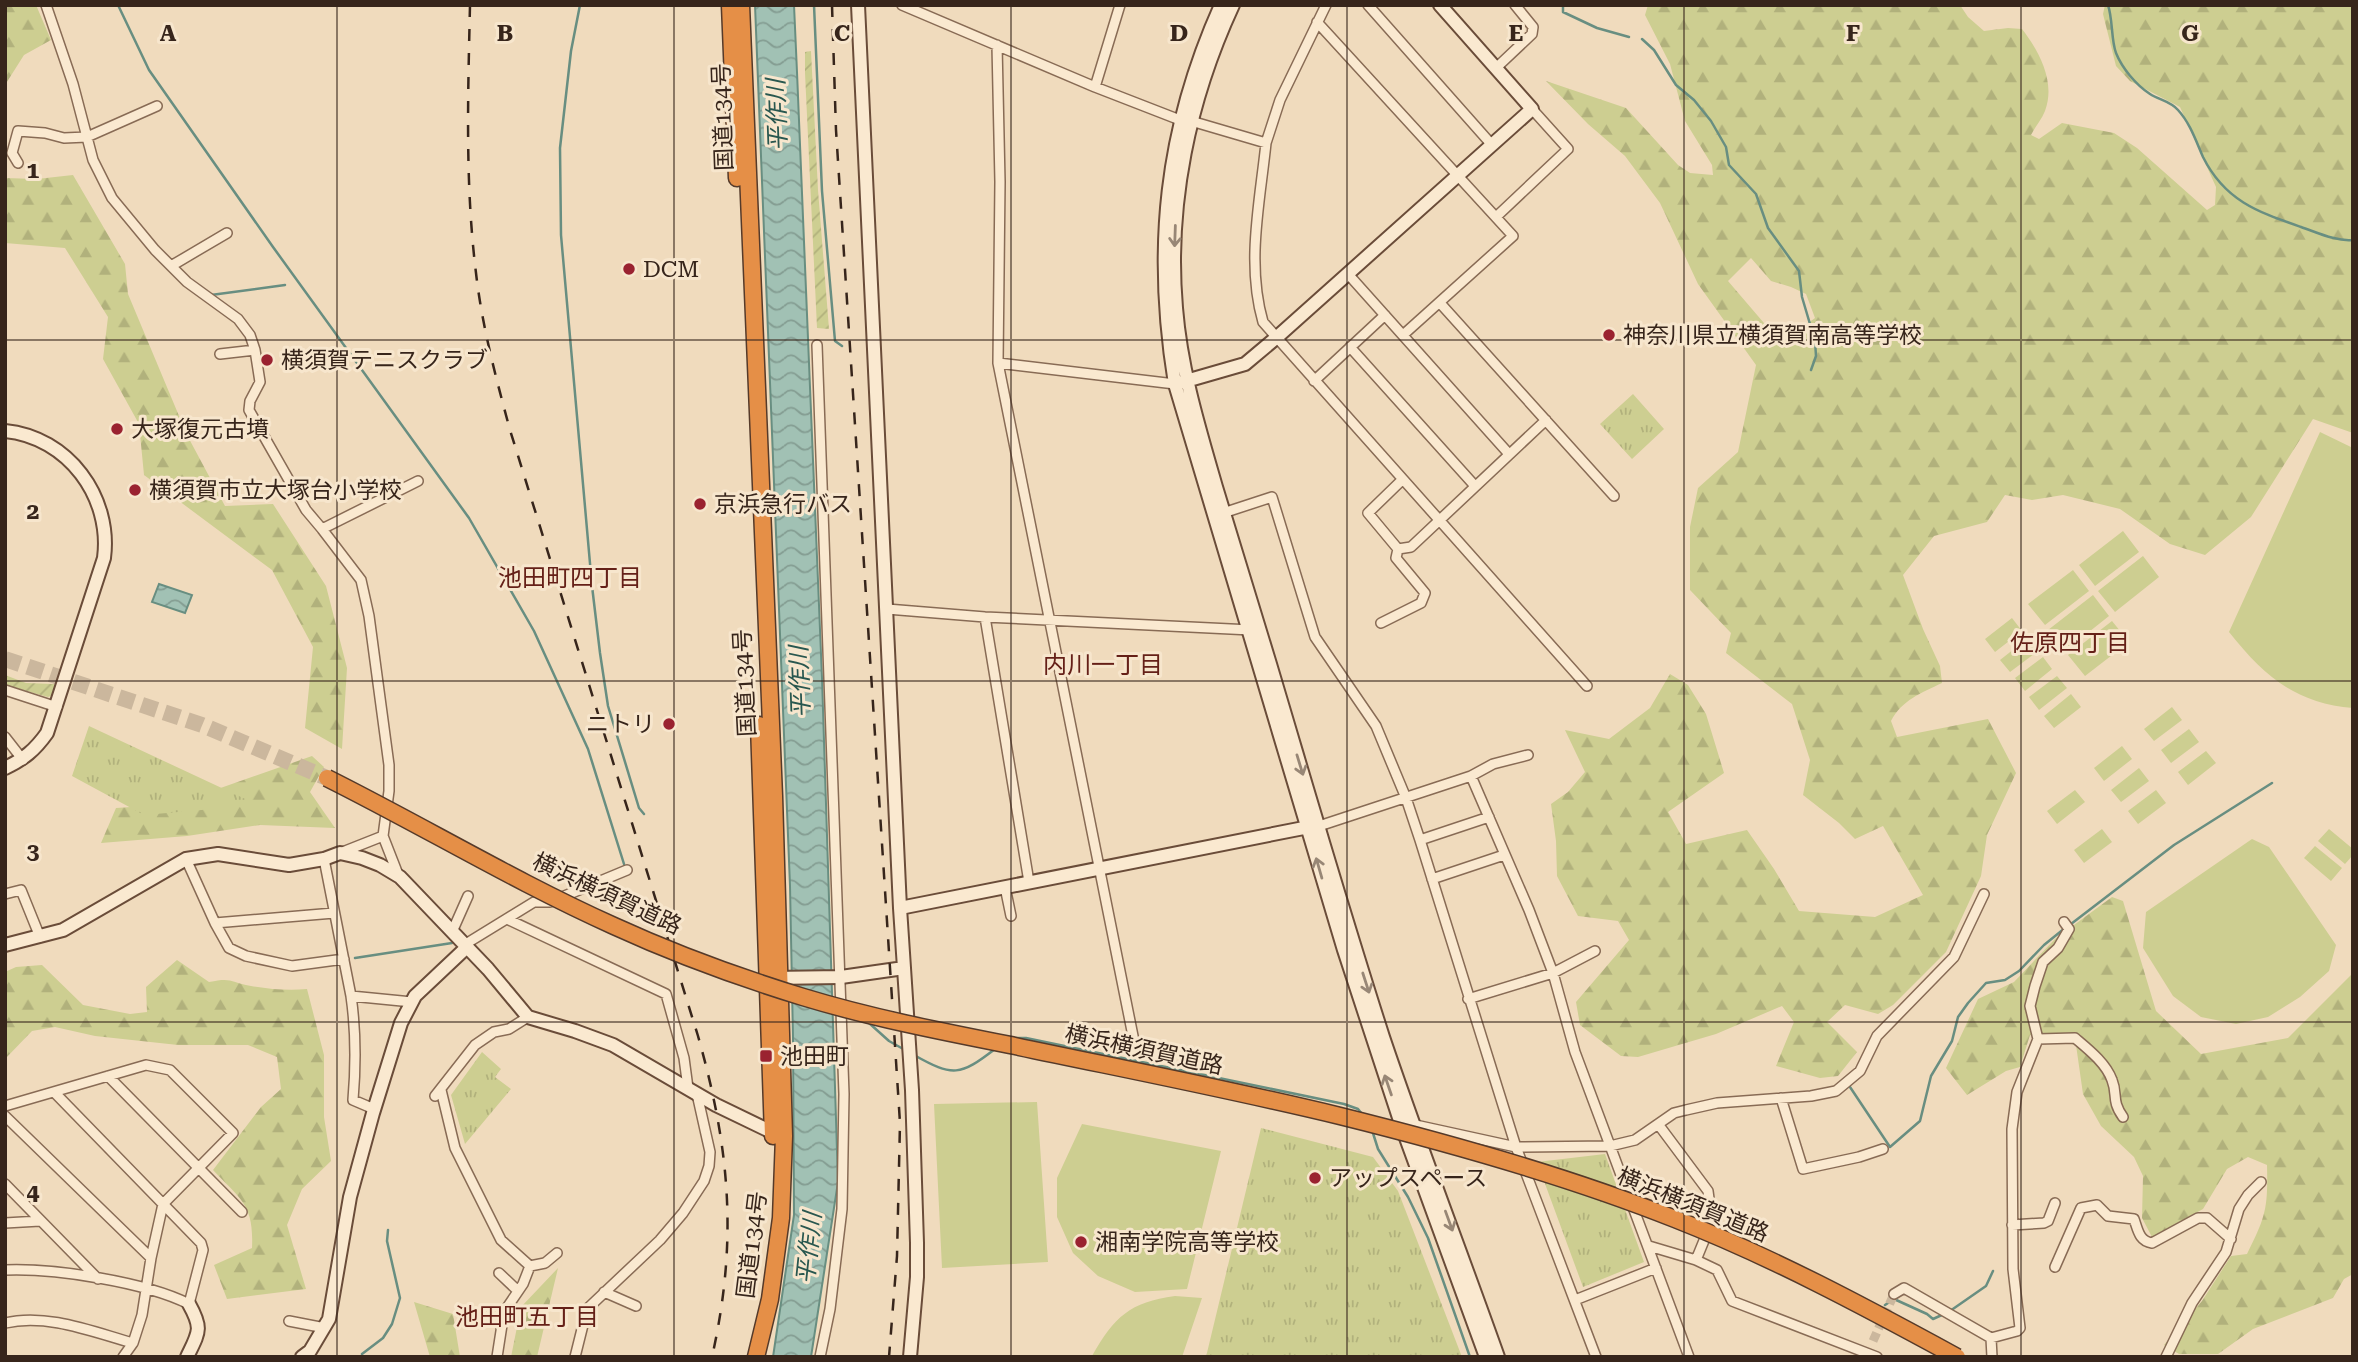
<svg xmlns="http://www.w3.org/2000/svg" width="2358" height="1362" font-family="'Roboto Serif','Noto Sans JP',serif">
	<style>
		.grass { fill: #cdce91 }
		.forest { fill: url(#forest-firs); fill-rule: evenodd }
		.park { fill: url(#park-tufts) }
		.garden { fill: url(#garden-furrows) }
		.water { fill: url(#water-waves); stroke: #688e81; stroke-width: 2 }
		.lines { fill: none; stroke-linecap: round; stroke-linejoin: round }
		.stream { stroke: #688e81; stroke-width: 2.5 }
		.street-tunnel { stroke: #cbb79d; stroke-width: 9; stroke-dasharray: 9 4.5; stroke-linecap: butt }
		.highway-tunnel { stroke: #cbb79d; stroke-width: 16; stroke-dasharray: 16 8; stroke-linecap: butt }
		.street-casing { stroke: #886b55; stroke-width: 12 }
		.secondary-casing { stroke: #6a4c39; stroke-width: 16 }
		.highway-casing { stroke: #553a2a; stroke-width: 19 }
		.street { stroke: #fae9d0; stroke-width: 9 }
		.secondary { stroke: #fae9d0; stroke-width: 12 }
		.highway { stroke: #e58f47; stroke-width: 16 }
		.rail { stroke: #37251b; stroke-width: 2.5; stroke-dasharray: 12 12; stroke-linecap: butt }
		.highway-bridge-casing { stroke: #553a2a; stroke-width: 19; stroke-linecap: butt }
		.highway-bridge { stroke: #e58f47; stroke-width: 16 }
		.oneway { stroke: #988776 }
		.grid { fill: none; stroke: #37251b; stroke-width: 2; stroke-opacity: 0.55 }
		.poi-dot { fill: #9a2230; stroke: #f7e6cd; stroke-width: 2.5 }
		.labels { text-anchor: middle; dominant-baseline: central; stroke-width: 6; stroke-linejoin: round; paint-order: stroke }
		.street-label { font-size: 23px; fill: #37251b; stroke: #f7e6cd }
		.poi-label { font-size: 23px; fill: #37251b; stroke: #f7e6cd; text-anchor: start }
		.water-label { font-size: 24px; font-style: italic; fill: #29574f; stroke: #f7e6cd }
		.neighbourhood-label { font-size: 24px; fill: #652018; stroke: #f7e6cd }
		.grid-label { font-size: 23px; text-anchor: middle; font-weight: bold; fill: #37251b; stroke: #f7e6cd; stroke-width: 6; stroke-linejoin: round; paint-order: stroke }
	</style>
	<defs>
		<pattern id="forest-firs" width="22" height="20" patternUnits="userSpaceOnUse" patternTransform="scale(1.75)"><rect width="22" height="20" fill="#cdce91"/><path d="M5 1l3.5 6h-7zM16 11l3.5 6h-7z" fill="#b1b17c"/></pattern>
		<pattern id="park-tufts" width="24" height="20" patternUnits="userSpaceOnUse" patternTransform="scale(1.75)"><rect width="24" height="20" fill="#cdce91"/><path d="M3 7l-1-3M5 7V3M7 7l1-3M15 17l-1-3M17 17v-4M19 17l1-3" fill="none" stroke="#b1b17c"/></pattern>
		<pattern id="garden-furrows" width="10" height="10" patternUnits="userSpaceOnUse" patternTransform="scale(1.75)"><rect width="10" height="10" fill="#cdce91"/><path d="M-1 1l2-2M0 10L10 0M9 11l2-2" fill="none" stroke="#b1b17c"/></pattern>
		<pattern id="water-waves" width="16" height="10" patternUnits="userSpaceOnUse" patternTransform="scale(1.75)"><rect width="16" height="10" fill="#a1c1b4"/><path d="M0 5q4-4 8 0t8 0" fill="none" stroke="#849d92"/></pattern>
	</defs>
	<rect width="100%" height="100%" fill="#f0dbbd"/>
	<path class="grass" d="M 2320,432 L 2353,448 L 2353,708 C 2295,703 2264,676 2229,632 Z
		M 2123,531 L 2139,552 L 2095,586 L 2079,565 Z
		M 2143,556 L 2159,577 L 2115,612 L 2098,591 Z
		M 2073,570 L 2089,591 L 2045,625 L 2028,604 Z
		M 2093,595 L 2109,616 L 2065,651 L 2048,630 Z
		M 2012,618 L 2022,631 L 1995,652 L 1985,639 Z
		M 2112,621 L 2129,642 L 2085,676 L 2068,655 Z
		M 2028,638 L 2038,651 L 2010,672 L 2000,660 Z
		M 2043,657 L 2052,669 L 2025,691 L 2015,678 Z
		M 2057,676 L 2067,688 L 2039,710 L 2029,697 Z
		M 2071,694 L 2081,707 L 2054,728 L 2044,716 Z
		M 2172,707 L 2182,720 L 2154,741 L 2144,729 Z
		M 2189,729 L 2199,742 L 2171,763 L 2161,750 Z
		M 2122,746 L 2132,759 L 2104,781 L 2094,768 Z
		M 2206,751 L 2216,763 L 2188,785 L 2178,772 Z
		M 2139,768 L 2149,781 L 2121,802 L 2111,790 Z
		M 2075,790 L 2085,802 L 2057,824 L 2047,811 Z
		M 2156,790 L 2166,803 L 2138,824 L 2128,811 Z
		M 2102,829 L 2112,842 L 2084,863 L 2074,850 Z
		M 2329,829 L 2353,849 L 2353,855 L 2345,864 L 2318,841 Z
		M 2252,839 L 2269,847 L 2336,945 L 2329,971 L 2300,997 L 2268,1017 L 2236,1024 L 2201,1017 L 2173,996 L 2143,948 L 2146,912 Z
		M 2315,846 L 2342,868 L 2331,881 L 2304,858 Z
		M 1037,1102 L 1048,1262 L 942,1268 L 934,1104 Z
		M 1082,1124 L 1221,1151 L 1187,1289 L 1135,1292 L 1098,1276 L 1073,1253 L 1057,1217 L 1057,1178 Z
		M 1175,1296 L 1202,1298 L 1182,1357 L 1092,1356 C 1114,1317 1130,1302 1175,1296 Z"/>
	<path class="forest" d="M 5,5 L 36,5 L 51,40 L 24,55 L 5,85 Z
		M 1648,5 L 1960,5 L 1968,17 L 1984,31 L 2008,28 L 2022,29 C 2039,51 2056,82 2045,111 C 2042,119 2035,127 2031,135 L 2039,139 L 2062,123 L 2114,133 L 2137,148 L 2207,210 L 2215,205 L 2216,187 L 2180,107 L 2130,81 L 2116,66 L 2103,14 L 2105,5 L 2353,5 L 2353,433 L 2313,419 L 2251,517 L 2205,555 L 2170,544 L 2120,509 L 2063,495 L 2032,500 L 2005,495 L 1987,522 L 1934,536 L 1903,575 L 1923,629 L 1940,666 L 1942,683 C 1921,693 1902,700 1891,721 L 1897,737 L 1988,719 L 2016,773 L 1987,835 L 1981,876 L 1946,952 L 1893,1005 L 1878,1014 L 1845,1005 L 1827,1022 L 1857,1052 L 1838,1076 L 1820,1078 L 1776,1066 L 1794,1022 L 1782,1006 L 1716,1034 L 1638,1057 L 1621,1056 L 1580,1025 L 1576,1002 L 1629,940 L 1618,921 L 1578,916 L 1557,876 L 1556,841 L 1551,804 L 1568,792 L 1585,772 L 1565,730 L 1609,739 L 1650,708 L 1670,674 L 1688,685 L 1706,714 L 1724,773 L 1668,812 L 1686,844 L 1747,830 L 1774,869 L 1799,911 L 1875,917 L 1923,895 L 1883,826 L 1855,839 L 1839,823 L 1803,795 L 1810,760 L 1792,704 L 1726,653 L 1731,633 L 1690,590 L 1690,527 L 1698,488 L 1738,452 L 1756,365 L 1698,284 L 1660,203 L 1625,156 L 1588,124 L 1546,81 L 1626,108 L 1678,165 L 1690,173 L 1713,175 L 1712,165 L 1685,121 L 1670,64 L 1645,15 ZM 1751,258 L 1771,281 L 1791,287 L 1806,294 L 1815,318 L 1781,343 L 1728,281 Z
		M 73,175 L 125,264 L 128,294 L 187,435 L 225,506 L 273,504 L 326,586 L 347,668 L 342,749 L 305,728 L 313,647 L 272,570 L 144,475 L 139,424 L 103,359 L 108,317 L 65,248 L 5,243 L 5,178 L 37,179 Z
		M 312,756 L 324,767 L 310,792 L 335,828 L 260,825 L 187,836 L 101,843 L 116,808 L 175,804 Z
		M 2112,897 L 2123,901 L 2156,1011 L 2201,1054 L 2288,1038 L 2351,975 L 2353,970 L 2353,1274 L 2344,1279 L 2333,1298 L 2253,1329 L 2218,1354 L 2179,1354 L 2164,1345 L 2202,1301 L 2231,1256 L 2247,1254 C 2266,1216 2268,1208 2267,1165 L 2248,1157 L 2227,1169 L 2203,1209 L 2152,1237 L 2142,1218 L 2143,1176 L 2134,1157 L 2101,1126 L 2083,1094 L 2076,1045 L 2030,1035 L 2020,1067 L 2006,1071 L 1967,1095 L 1946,1068 L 1978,999 L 2014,982 L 2055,939 Z
		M 177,960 L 209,982 C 232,977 230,982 251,986 C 270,989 288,991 307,989 L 324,1055 L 324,1117 L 331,1161 L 302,1189 L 287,1225 L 306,1289 L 227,1299 L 214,1265 L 252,1248 C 254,1204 241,1200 213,1170 L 261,1107 L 281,1089 L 277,1057 L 248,1045 L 178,1045 L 95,1036 L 55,1027 L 32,1031 L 5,1059 L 5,972 L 16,967 L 42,965 L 83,1005 L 130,1014 L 147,1012 L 146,987 Z
		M 558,1268 L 537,1357 L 511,1357 L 521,1307 Z
		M 414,1302 L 453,1314 L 460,1357 L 430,1357 Z"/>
	<path class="park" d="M 1633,394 L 1664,429 L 1632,459 L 1600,424 Z
		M 89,726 L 258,805 L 144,815 L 72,776 Z
		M 482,1052 L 501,1069 L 495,1077 L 511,1089 L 465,1144 L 451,1095 Z
		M 1261,1128 L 1373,1157 L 1398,1191 L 1462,1357 L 1206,1357 Z
		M 1605,1154 L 1644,1262 L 1583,1287 L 1537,1162 Z"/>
	<path class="garden" d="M 811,51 L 818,190 L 829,329 L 817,328 L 805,73 L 805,52 Z
		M 5,675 L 26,683 L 54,684 L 57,687 L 55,694 L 48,697 L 5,685 Z"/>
	<path class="water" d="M 755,5 L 794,5 L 797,72 L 822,678 L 838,1182 L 811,1357 L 773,1357 L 794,1215 L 793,1038 L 790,886 Z
		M 159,584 L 192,595 L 185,613 L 152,602 Z"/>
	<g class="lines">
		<path class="stream" d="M 118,5 L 149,70 L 273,247 L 469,518 L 534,631 L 588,749 L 624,864
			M 580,5 L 571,51 L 560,148 L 561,235 L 592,586 L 600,653 L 608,706 L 639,808 L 644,814
			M 814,5 L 822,191 L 835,341 L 842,346
			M 1563,5 L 1563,12 L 1597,28 L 1629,37
			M 2108,5 C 2113,20 2111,40 2116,53 C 2122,68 2136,85 2150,94 C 2159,100 2170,101 2178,110 C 2190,123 2196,141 2203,157 C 2225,201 2258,212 2301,227 C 2316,232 2337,242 2353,240
			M 1642,39 L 1654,50 L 1676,85 L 1694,100 L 1711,121 L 1726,147 L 1729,165 L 1756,194 L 1768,228 L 1799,271 L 1802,297 L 1815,341 L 1816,356 L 1811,370
			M 211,295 L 285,285
			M 2071,924 L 2174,845 L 2272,783
			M 355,958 L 452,943
			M 869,1023 L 889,1041 L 905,1050
			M 1016,1038 L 1026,1038 L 1344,1104 L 1358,1109 L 1363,1115
			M 914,1055 C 953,1077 960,1076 995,1049
			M 1850,1087 L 1890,1147 L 1920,1121 L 1931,1076 L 1952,1041 L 1958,1017 L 1968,1003 L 1986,983 L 2005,980 L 2019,971 L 2044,945 L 2065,928
			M 1372,1130 L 1378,1149 L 1408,1197 L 1428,1238 L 1470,1357
			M 1885,1305 L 1894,1299 L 1927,1314 L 1933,1319 L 1944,1314
			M 1950,1311 L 1986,1286 L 1993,1271
			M 362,1354 L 383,1338 L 392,1324 L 400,1298 L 387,1241 L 388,1230"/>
		<path class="street-tunnel" d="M 1873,1341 L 1894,1294"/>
		<path class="highway-tunnel" d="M 5,659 L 202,725 L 327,778"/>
		<defs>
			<path id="street" d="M 46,5 L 73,84 L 93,160 L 112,198 L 155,250 L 187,282 L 238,319 L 250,335 L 255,350 L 260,382 L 250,401 L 249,410 L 306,510 L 322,529 L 361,580 L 369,616 L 389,765 L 389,791 L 383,836 L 340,853
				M 902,5 L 1095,87 L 1180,120 L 1191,121 L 1266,143 L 1280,100 L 1326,5
				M 1368,5 L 1492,145
				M 1317,22 L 1513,236 L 1403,335
				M 997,45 L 1000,182 L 998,363 L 1136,1051 L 1108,1045
				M 1496,68 L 1532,34 L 1533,27 L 1515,5
				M 1095,87 L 1120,5
				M 1266,143 C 1260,202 1246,263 1263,322 L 1587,686
				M 18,163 L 12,153 L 18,131 L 45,133 L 64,138 L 87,137 L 157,106
				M 1496,217 L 1568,149 L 1532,109
				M 171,266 L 227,233
				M 1348,274 L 1509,454
				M 1440,303 L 1614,496
				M 817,345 L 844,1094 L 842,1209 L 830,1309 L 820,1357
				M 1350,347 L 1475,486
				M 220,354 L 255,350
				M 998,363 L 1175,384
				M 1314,381 L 1385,315
				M 1402,480 L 1368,513 L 1398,549 L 1411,547 L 1546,420
				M 1220,514 L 1272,497 L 1315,637 L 1376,726 L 1406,798 L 1420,840 L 1516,1147 L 1596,1357
				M 322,529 L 418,481
				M 887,609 L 985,617 L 1251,630
				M 985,617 L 1029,882
				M 1381,623 L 1421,603 L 1425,593 L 1396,558 L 1398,549
				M 5,690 L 57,707
				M 5,737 L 23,760
				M 1471,776 L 1529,910 L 1553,973 L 1575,1052 L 1689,1357
				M 1319,826 L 1471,776 L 1493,764 L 1528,755
				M 383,836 L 399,877
				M 1420,840 L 1489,817
				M 186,859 L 215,923 L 229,948 L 246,956 L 292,966 L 344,959
				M 324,859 L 351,996 L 412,1002
				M 1432,879 L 1504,855
				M 1005,887 L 1011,916
				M 5,894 L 21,890 L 40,937
				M 507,919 L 666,994 L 684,1058 L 688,1088
				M 2064,922 L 2069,929 L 2058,948 L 2043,962 L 2035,986 L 2030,1006 L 2038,1039 L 2075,1038 C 2088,1049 2106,1063 2112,1080 C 2118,1095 2111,1100 2123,1117
				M 215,923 L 334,913
				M 452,932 L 468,896
				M 464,945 L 534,902 L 550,902 L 627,870
				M 351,996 C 356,1031 356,1065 353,1100 L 374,1109
				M 1468,999 L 1553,973 L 1595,951
				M 1136,1051 L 1158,1057
				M 108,1076 L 242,1212
				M 441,1090 L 455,1148 L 501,1240 L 530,1266 L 545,1263 L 557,1253
				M 435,1096 L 475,1045 L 494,1032 L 509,1029 L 528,1017
				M 1781,1098 L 1803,1169 L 1859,1157 L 1883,1149
				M 5,1106 L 146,1065 L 170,1070 L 233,1133 L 163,1204 L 151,1258 L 142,1315 L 133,1343 L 123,1357
				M 5,1116 L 151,1258
				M 1411,1124 L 1516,1147 L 1610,1146 L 1635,1140 L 1674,1113 L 1686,1110 L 1717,1103 L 1811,1096 L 1836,1091 L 1860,1071 L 1877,1036 L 1954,957 L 1984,894
				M 1658,1124 L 1708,1191 L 1712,1221 L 1696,1260
				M 5,1184 L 98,1279
				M 5,1223 L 40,1221
				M 2012,1225 L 2044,1223 L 2048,1221 L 2055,1203
				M 1649,1246 L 1696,1260 L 1717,1270 L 1732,1301 L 1877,1357
				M 2055,1267 L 2081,1208 L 2097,1205 L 2108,1216 L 2134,1219 C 2138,1230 2139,1241 2152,1243 L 2198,1218 L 2207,1218 L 2231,1239
				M 5,1270 C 55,1268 145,1282 189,1304 L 203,1250 L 201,1243 L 55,1093
				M 499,1273 L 518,1291
				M 604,1292 L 636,1306
				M 1894,1294 L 1904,1288 L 1991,1338 L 2017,1331 L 2020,1328 L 2013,1269 L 2012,1129 L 2017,1092 L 2038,1039
				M 1575,1300 L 1656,1268
				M 289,1321 L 325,1328
				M 5,1323 C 47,1313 93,1332 133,1343
				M 1991,1338 L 1992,1357
				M 497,1357 L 504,1312 L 523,1284 L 530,1266
				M 575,1357 L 587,1309 L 660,1240 L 683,1213 L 704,1181 L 709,1166 L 710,1152 L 697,1094
				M 2166,1357 L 2192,1303 L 2226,1252 L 2239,1209 L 2248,1195 L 2261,1182"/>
			<path id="secondary" d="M 858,5 L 900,908
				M 1221,5 C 1165,130 1153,249 1175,384 L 1344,950 L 1402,1127 L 1486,1357
				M 1233,5 C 1189,100 1167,204 1176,308 C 1181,370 1199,428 1216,487 C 1234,546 1252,605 1270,664 C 1307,788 1343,913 1383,1037 C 1419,1144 1460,1250 1498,1357
				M 1179,383 L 1245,364 L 1276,338 L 1532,109 L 1440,5
				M 5,431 C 68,437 112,497 104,558 L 47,733 C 35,750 24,759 5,768
				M 5,945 L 63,930 L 186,859 L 218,854 L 289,865 L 324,859 L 340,853 L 362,858 L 380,865 L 400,877 L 488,969 L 528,1017 L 575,1031 L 613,1045 L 716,1105 L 778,1135
				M 904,968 L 912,1090 L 917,1243 L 917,1277 L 910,1357
				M 772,978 L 841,977 L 904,968 L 900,908 L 1314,826
				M 187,1357 C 199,1332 203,1329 189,1304
				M 302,1357 L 310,1351 L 329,1319 L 350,1197 L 373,1113 L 401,1023 L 415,996 L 467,947"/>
			<path id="highway" d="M 730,5 L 737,178
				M 741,5 L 774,796 L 784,1136 L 781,1218 L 770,1299 L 756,1357
				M 759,725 L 773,1136"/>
		</defs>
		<use href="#street" class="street-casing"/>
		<use href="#secondary" class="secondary-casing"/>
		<use href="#highway" class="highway-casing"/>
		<use href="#street" class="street"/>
		<use href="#secondary" class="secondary"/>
		<use href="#highway" class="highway"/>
		<path class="rail" d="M 470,5 C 468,95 465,184 476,273 C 482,326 496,378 510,430 L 698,1036 C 730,1149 738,1241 712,1357
			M 832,5 L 836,130 L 900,1123 L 897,1256 L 889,1357"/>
		<defs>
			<path id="highway-bridge" d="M 327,778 C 423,826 516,882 614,926 C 675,954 738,977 803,997 C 872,1018 944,1032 1015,1046 C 1124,1069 1233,1090 1340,1116 C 1453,1144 1567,1176 1675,1219 C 1772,1257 1865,1307 1957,1357"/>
		</defs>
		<use href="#highway-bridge" class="highway-bridge-casing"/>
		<use href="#highway-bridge" class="highway-bridge"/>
	</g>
	<defs><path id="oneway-shaft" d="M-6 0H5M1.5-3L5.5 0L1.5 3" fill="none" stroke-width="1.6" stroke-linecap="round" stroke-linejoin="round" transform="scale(1.75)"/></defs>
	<g class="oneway">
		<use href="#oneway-shaft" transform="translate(1175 236) rotate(92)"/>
		<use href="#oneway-shaft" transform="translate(1300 765) rotate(73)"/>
		<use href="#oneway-shaft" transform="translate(1319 868) rotate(-106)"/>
		<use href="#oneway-shaft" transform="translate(1366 983) rotate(72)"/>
		<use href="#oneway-shaft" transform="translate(1388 1085) rotate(-109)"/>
		<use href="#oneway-shaft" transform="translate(1449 1221) rotate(70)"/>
	</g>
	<path class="grid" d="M 337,5 L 337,1357M 674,5 L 674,1357M 1011,5 L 1011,1357M 1347,5 L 1347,1357M 1684,5 L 1684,1357M 2021,5 L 2021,1357M 5,340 L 2353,340M 5,681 L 2353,681M 5,1022 L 2353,1022"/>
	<g class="poi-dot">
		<circle cx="629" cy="269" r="7"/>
		<circle cx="1609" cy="335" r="7"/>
		<circle cx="267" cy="360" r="7"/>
		<circle cx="117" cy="429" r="7"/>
		<circle cx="135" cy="490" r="7"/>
		<circle cx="700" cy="504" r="7"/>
		<circle cx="669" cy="724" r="7"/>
		<rect x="759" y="1049" width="14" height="14" rx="3.5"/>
		<circle cx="1315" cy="1178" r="7"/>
		<circle cx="1081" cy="1242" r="7"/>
	</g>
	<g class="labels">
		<g class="street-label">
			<text transform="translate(723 117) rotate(-92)">国道134号</text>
			<text transform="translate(745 683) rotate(-93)">国道134号</text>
			<text transform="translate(607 894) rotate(25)">横浜横須賀道路</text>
			<text transform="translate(1144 1050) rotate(12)">横浜横須賀道路</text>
			<text transform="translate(1693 1205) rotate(22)">横浜横須賀道路</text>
			<text transform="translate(752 1245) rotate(-83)">国道134号</text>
		</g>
		<g class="poi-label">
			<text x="643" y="269">DCM</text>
			<text x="1623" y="335">神奈川県立横須賀南高等学校</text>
			<text x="281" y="360">横須賀テニスクラブ</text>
			<text x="131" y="429">大塚復元古墳</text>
			<text x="149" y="490">横須賀市立大塚台小学校</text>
			<text x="714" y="504">京浜急行バス</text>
			<text x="655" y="724" text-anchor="end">ニトリ</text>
			<text x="780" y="1056">池田町</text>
			<text x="1329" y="1178">アップスペース</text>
			<text x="1095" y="1242">湘南学院高等学校</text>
		</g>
		<g class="water-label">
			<text transform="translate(777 115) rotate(-92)">平作川</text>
			<text transform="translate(800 682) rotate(-92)">平作川</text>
			<text transform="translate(809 1248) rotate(-84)">平作川</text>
		</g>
		<g class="neighbourhood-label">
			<text x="570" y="578">池田町四丁目</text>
			<text x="2070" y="643">佐原四丁目</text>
			<text x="1103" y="665">内川一丁目</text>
			<text x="527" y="1317">池田町五丁目</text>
		</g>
	</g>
	<g class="grid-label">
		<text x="168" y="41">A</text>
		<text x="505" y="41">B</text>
		<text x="842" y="41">C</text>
		<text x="1179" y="41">D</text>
		<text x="1516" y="41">E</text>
		<text x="1853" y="41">F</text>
		<text x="2190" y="41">G</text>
		<text x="33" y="178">1</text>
		<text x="33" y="519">2</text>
		<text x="33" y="859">3</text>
		<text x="33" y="1200">4</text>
	</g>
	<rect width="2358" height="1362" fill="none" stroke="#37251b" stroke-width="14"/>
</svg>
